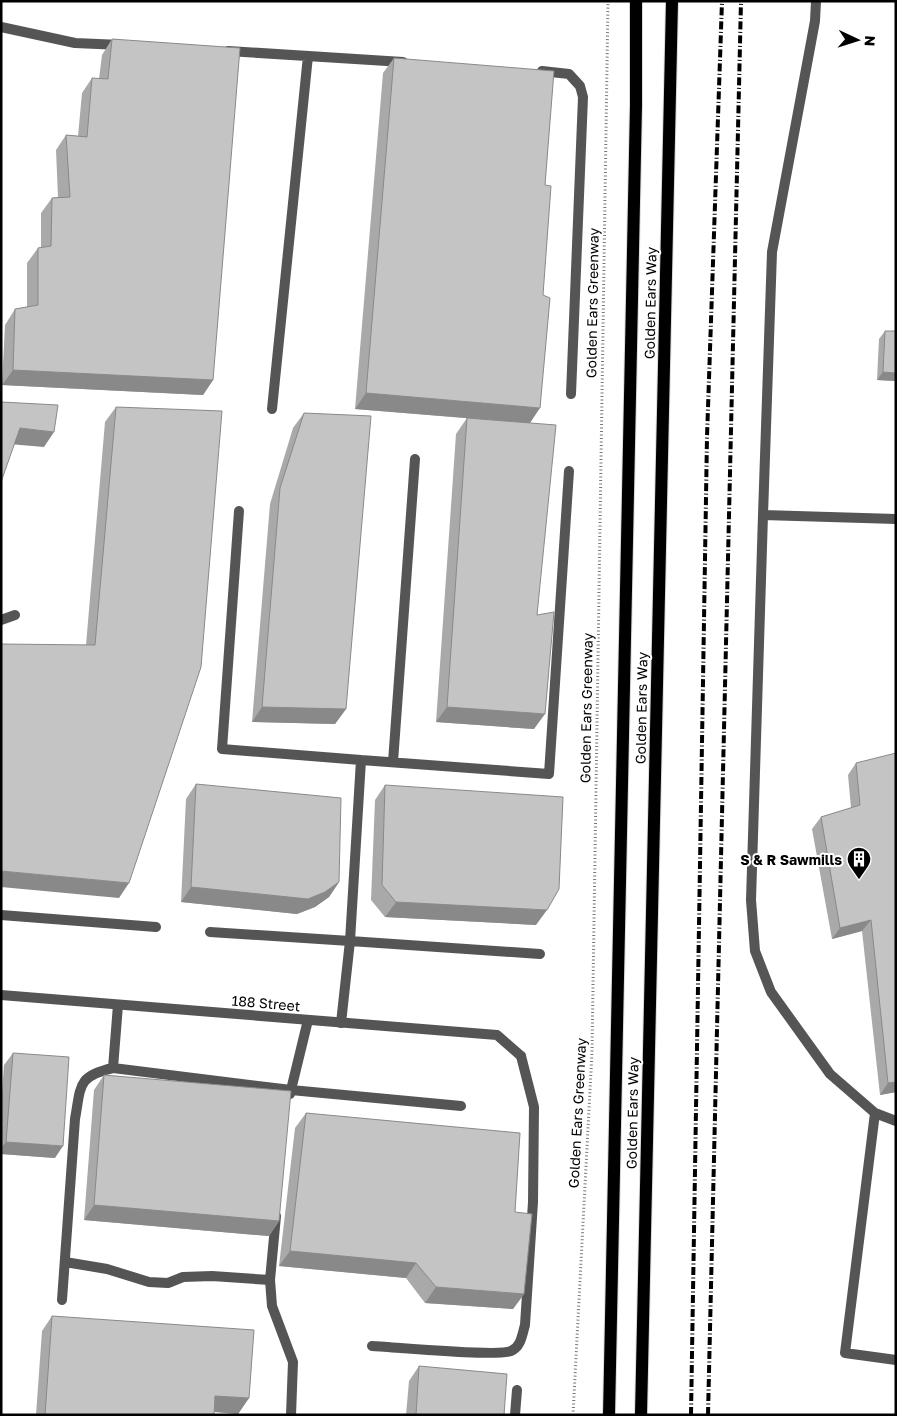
<svg xmlns="http://www.w3.org/2000/svg" width="897" height="1416" font-family="'Golos Text',sans-serif">
	<style>
		.lines { fill: none; stroke-linecap: round; stroke-linejoin: round }
		.primary-casing { stroke: #dbdbdb; stroke-width: 14 }
		.path { stroke: #777; stroke-width: 3; stroke-dasharray: 1 2.5; stroke-linecap: butt }
		.service { stroke: #555; stroke-width: 10 }
		.minor { stroke: #555; stroke-width: 10 }
		.primary { stroke: #000; stroke-width: 12 }
		.rail { stroke: #000; stroke-width: 4; stroke-dasharray: 8 2.5 1 2.5; stroke-linecap: butt }
		.wall { fill: #a9a9a9 }
		.shaded-wall { fill: #898989 }
		.building { fill: #c4c4c4; stroke: #898989 }
		.labels { text-anchor: middle; dominant-baseline: central; stroke-width: 4; stroke-linejoin: round; paint-order: stroke }
		.street-label { font-size: 14px; fill: #000; stroke: #fff }
		.poi-label { font-size: 14px; font-weight: bold; fill: #000; stroke: #fff; text-anchor: end }
	</style>
	<rect width="100%" height="100%" fill="#fff"/>
	<g class="lines">
		<defs>
			<path id="primary" d="M 609,1415 L 636,105 L 636,1
				M 641,1415 L 672,1"/>
		</defs>
		<use href="#primary" class="primary-casing"/>
		<path class="path" d="M 573,1415 L 592,1052 L 608,1"/>
		<path class="service" d="M 1,27 L 75,43 L 121,45
			M 228,51 L 403,62
			M 542,71 L 569,74 L 580,86 L 583,97 L 571,394
			M 272,409 L 308,56
			M 239,511 L 222,749 L 361,760
			M 763,515 L 772,252 L 815,21 L 816,1
			M 1,620 L 15,615
			M 393,762 L 415,459
			M 1,915 L 156,927
			M 210,932 L 350,941 L 361,760 L 549,774 L 569,471
			M 118,1005 L 113,1068 L 291,1090 L 461,1106
			M 341,1023 L 350,941 L 540,954
			M 290,1094 L 308,1020
			M 875,1113 L 830,1074 L 771,992 L 755,951 L 751,900 L 763,515 L 896,519
			M 896,1121 L 875,1113 L 845,1353 L 896,1360
			M 276,1216 L 270,1280 L 272,1306 L 293,1362 L 291,1415
			M 65,1262 L 107,1269 L 149,1282 L 168,1283 L 183,1277 L 212,1276 L 270,1280
			M 62,1300 L 75,1119 C 81,1086 77,1076 113,1068
			M 372,1346 C 393,1347 498,1357 511,1351 C 521,1347 522,1335 525,1325 L 533,1202 L 534,1107 L 521,1056
			M 515,1415 L 517,1390"/>
		<path class="minor" d="M 1,995 L 497,1035 L 521,1056"/>
		<use href="#primary" class="primary"/>
		<path class="rail" d="M 691,1415 L 707,437 L 722,1
			M 708,1415 L 741,1"/>
	</g>
	<path class="wall" d="M 112,39 L 213,380 L 203,395 L 2,385 L 5,325 L 15,309 L 27,307 L 27,263 L 38,248 L 41,247 L 41,213 L 52,198 L 58,197 L 56,150 L 66,135 L 78,136 L 82,93 L 92,78 L 99,79 L 102,55 Z
		M 394,58 L 545,185 L 530,423 L 537,615 L 534,729 L 436,722 L 456,434 L 467,418 L 526,423 L 355,409 L 383,73 Z
		M 885,331 L 896,381 L 877,380 L 879,339 Z
		M 116,407 L 119,898 L 86,645 L 105,422 Z
		M 304,413 L 346,709 L 335,724 L 252,722 L 270,504 L 293,428 Z
		M 856,763 L 896,1092 L 880,1095 L 862,931 L 832,939 L 812,829 L 821,817 L 851,808 L 848,775 Z
		M 196,784 L 339,882 L 329,897 L 315,907 L 297,914 L 181,902 L 186,799 Z
		M 385,785 L 536,925 L 385,917 L 371,900 L 375,800 Z
		M 13,1053 L 55,1158 L 1,1154 L 1,1106 L 4,1065 Z
		M 104,1075 L 279,1221 L 269,1236 L 84,1220 L 94,1090 Z
		M 306,1113 L 515,1212 L 524,1294 L 513,1309 L 425,1303 L 406,1278 L 279,1266 L 295,1128 Z
		M 52,1316 L 249,1398 L 238,1414 L 214,1412 L 214,1415 L 36,1415 L 42,1331 Z
		M 419,1366 L 504,1415 L 406,1415 L 409,1381 Z"/>
	<path class="shaded-wall" d="M 13,370 L 213,380 L 203,395 L 2,385 Z
		M 883,372 L 896,373 L 896,381 L 877,380 Z
		M 366,393 L 540,408 L 530,423 L 355,409 Z
		M 20,428 L 54,432 L 44,447 L 9,444 Z
		M 262,707 L 346,709 L 335,724 L 252,722 Z
		M 447,707 L 545,714 L 534,729 L 436,722 Z
		M 1,871 L 129,883 L 119,898 L 1,887 Z
		M 339,882 L 329,897 L 315,907 L 297,914 L 181,902 L 191,887 Z
		M 396,902 L 547,910 L 536,925 L 385,917 Z
		M 871,920 L 862,931 L 832,939 L 840,928 Z
		M 896,1082 L 896,1092 L 880,1095 L 888,1083 Z
		M 6,1142 L 63,1146 L 55,1158 L 1,1154 L 1,1148 Z
		M 94,1205 L 279,1221 L 269,1236 L 84,1220 Z
		M 290,1251 L 416,1263 L 406,1278 L 279,1266 Z
		M 436,1287 L 524,1294 L 513,1309 L 425,1303 Z
		M 215,1396 L 249,1398 L 238,1414 L 205,1411 Z"/>
	<path class="building" d="M 112,39 L 240,48 L 213,380 L 13,370 L 15,309 L 38,305 L 38,248 L 51,246 L 52,198 L 70,197 L 66,135 L 87,137 L 92,78 L 108,79 Z
		M 394,58 L 554,71 L 545,185 L 551,186 L 543,295 L 550,298 L 540,408 L 366,393 Z
		M 885,331 L 896,331 L 896,373 L 883,372 Z
		M 1,402 L 58,405 L 54,432 L 20,428 L 1,482 Z
		M 116,407 L 222,411 L 201,667 L 129,883 L 1,871 L 1,644 L 95,645 Z
		M 304,413 L 371,416 L 346,709 L 262,707 L 280,488 Z
		M 467,418 L 556,425 L 537,615 L 554,612 L 545,714 L 447,707 Z
		M 896,753 L 896,1082 L 888,1083 L 871,920 L 840,928 L 821,817 L 860,805 L 856,763 Z
		M 196,784 L 341,798 L 339,882 L 325,892 L 308,899 L 191,887 Z
		M 385,785 L 563,797 L 559,889 L 547,910 L 396,902 L 382,885 Z
		M 13,1053 L 69,1057 L 63,1146 L 6,1142 Z
		M 104,1075 L 291,1091 L 279,1221 L 94,1205 Z
		M 306,1113 L 520,1133 L 515,1212 L 532,1214 L 524,1294 L 436,1287 L 416,1263 L 290,1251 Z
		M 52,1316 L 254,1330 L 249,1398 L 215,1396 L 214,1415 L 45,1415 Z
		M 419,1366 L 507,1374 L 504,1415 L 416,1415 Z"/>
	<defs>
		<symbol id="building-pin" viewBox="-11 -11 22 30"><path d="M0 17L-7.5 6A9.5 9.5 0 1 1 7.5 6Z" fill="#000" stroke="#fff"/><path d="M-4-6H4V6H1V3H-1V6H-4ZM-2.5-4.3h1.7v1.8h-1.7ZM.8-4.3h1.7v1.8H.8ZM-2.5-1h1.7V.8h-1.7ZM.8-1h1.7V.8H.8Z" fill="#fff"/></symbol>
	</defs>
	<g fill-rule="evenodd">
		<use href="#building-pin" x="845" y="845" width="28" height="38"/>
	</g>
	<g class="labels">
		<g class="street-label">
			<text transform="translate(592 303) rotate(-89)">Golden Ears Greenway</text>
			<text transform="translate(650 303) rotate(-89)">Golden Ears Way</text>
			<text transform="translate(586 708) rotate(-89)">Golden Ears Greenway</text>
			<text transform="translate(641 708) rotate(-89)">Golden Ears Way</text>
			<text transform="translate(266 1003) rotate(5)">188 Street</text>
			<text transform="translate(577 1113) rotate(-87)">Golden Ears Greenway</text>
			<text transform="translate(632 1113) rotate(-89)">Golden Ears Way</text>
		</g>
		<g class="poi-label">
			<text x="842" y="859">S &amp; R Sawmills</text>
		</g>
	</g>
	<rect width="897" height="1416" fill="none" stroke="#000000" stroke-width="5"/>
	<g transform="translate(857 40) rotate(94)" stroke="#ffffff" stroke-width="4" paint-order="stroke">
	<path d="M0-4L9 19L0 12L-9 19Z" fill="#000000"/>
	<text y="-8" font-size="14" font-weight="bold" text-anchor="middle" fill="#000000">N</text>
	</g>
</svg>
